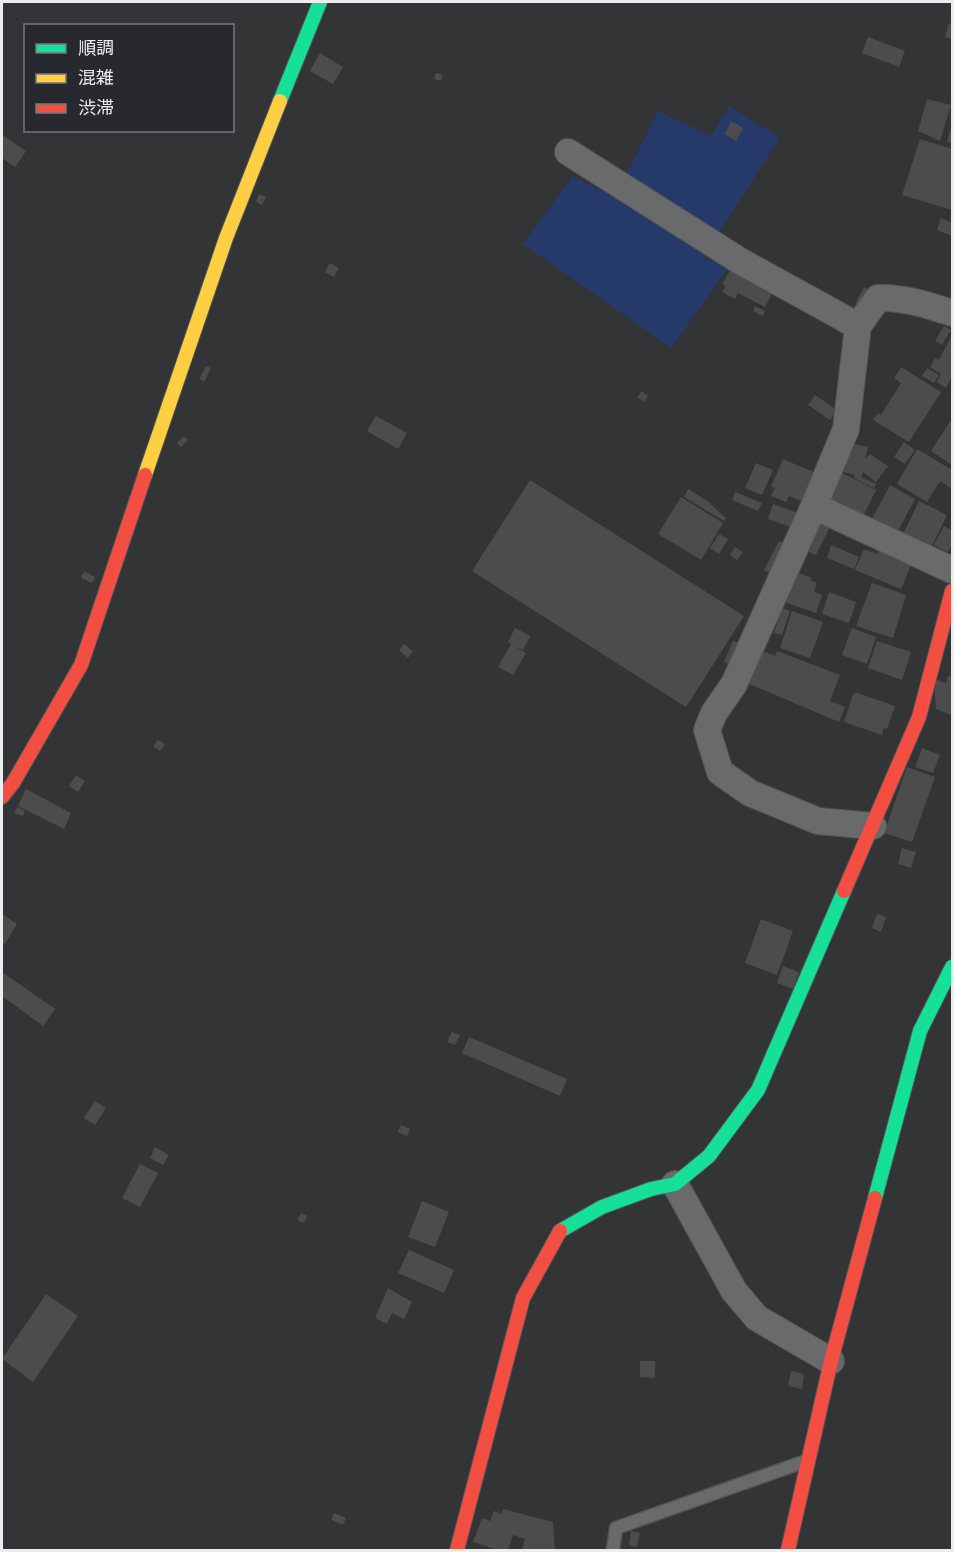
<svg xmlns="http://www.w3.org/2000/svg" width="954" height="1552" font-family="Inter,'Noto Sans JP',sans-serif">
	<style>
		.green { fill: #263a6a }
		.building { fill: #4d4c4d }
		.lines { fill: none; stroke-linecap: round; stroke-linejoin: round }
		.lane-casing { stroke: #515354; stroke-width: 15 }
		.street-casing { stroke: #515354; stroke-width: 28 }
		.fast-casing { stroke: #515354; stroke-width: 16 }
		.slow-casing { stroke: #515354; stroke-width: 16 }
		.jam-casing { stroke: #515354; stroke-width: 16 }
		.lane { stroke: #696a6c; stroke-width: 12 }
		.street { stroke: #696a6c; stroke-width: 26 }
		.fast { stroke: #16e098; stroke-width: 14 }
		.slow { stroke: #ffcf43; stroke-width: 14 }
		.jam { stroke: #f24e42; stroke-width: 14 }
	</style>
	<rect width="100%" height="100%" fill="#323436"/>
	<path class="green" d="M 729,106 L 780,138 L 703,257 L 728,268 L 671,348 L 523,244 L 573,176 L 614,198 L 658,111 L 711,136 Z"/>
	<path class="building" d="M 949,23 L 952,25 L 952,39 L 945,37 Z
		M 868,37 L 905,51 L 899,67 L 862,53 Z
		M 320,53 L 343,67 L 333,84 L 310,71 Z
		M 436,73 L 443,75 L 441,81 L 434,79 Z
		M 927,99 L 951,105 L 940,141 L 918,131 Z
		M 731,121 L 743,128 L 736,141 L 725,134 Z
		M 952,125 L 952,144 L 947,142 Z
		M 2,135 L 26,151 L 15,167 L 2,158 Z
		M 920,139 L 952,149 L 952,210 L 902,195 Z
		M 259,194 L 266,197 L 262,205 L 256,202 Z
		M 941,218 L 952,223 L 952,236 L 937,230 Z
		M 330,263 L 339,268 L 334,277 L 325,272 Z
		M 731,269 L 773,292 L 765,307 L 738,293 L 735,299 L 722,292 L 726,286 L 722,284 Z
		M 864,287 L 870,290 L 861,307 L 855,304 Z
		M 755,306 L 765,311 L 762,316 L 753,311 Z
		M 944,326 L 951,330 L 942,345 L 935,341 Z
		M 952,335 L 952,376 L 946,388 L 937,382 L 941,374 L 930,367 L 935,358 L 939,360 Z
		M 206,366 L 211,368 L 204,382 L 199,379 Z
		M 901,367 L 941,392 L 909,442 L 873,420 L 878,413 L 881,415 L 901,383 L 894,378 Z
		M 927,368 L 939,375 L 934,383 L 922,376 Z
		M 642,391 L 648,396 L 644,402 L 637,397 Z
		M 815,395 L 837,410 L 830,420 L 808,405 Z
		M 376,416 L 407,433 L 398,449 L 367,431 Z
		M 951,420 L 952,421 L 952,465 L 931,451 Z
		M 183,436 L 188,440 L 181,447 L 177,443 Z
		M 904,442 L 915,450 L 905,464 L 894,457 Z
		M 851,443 L 868,447 L 865,459 L 870,454 L 888,466 L 876,482 L 863,472 L 861,477 L 876,484 L 874,488 L 854,478 L 855,475 L 840,471 Z
		M 917,449 L 952,470 L 952,489 L 940,481 L 927,502 L 897,484 Z
		M 783,459 L 820,475 L 808,504 L 789,496 L 786,502 L 771,496 L 775,488 L 771,487 Z
		M 756,463 L 773,470 L 762,495 L 745,488 Z
		M 840,472 L 876,490 L 862,518 L 832,504 L 833,501 L 827,498 Z
		M 530,480 L 744,616 L 686,707 L 472,571 Z
		M 890,485 L 915,499 L 896,535 L 871,521 Z
		M 688,489 L 706,500 L 726,518 L 724,521 L 684,497 Z
		M 735,492 L 762,503 L 758,511 L 732,500 Z
		M 681,497 L 723,523 L 701,560 L 658,534 Z
		M 919,501 L 947,515 L 931,548 L 903,534 Z
		M 773,504 L 798,513 L 793,528 L 768,519 Z
		M 820,518 L 832,523 L 816,555 L 805,550 Z
		M 944,526 L 952,530 L 952,544 L 948,552 L 934,545 Z
		M 719,534 L 728,539 L 719,554 L 710,548 Z
		M 779,541 L 787,545 L 772,574 L 764,570 Z
		M 831,545 L 859,557 L 854,569 L 827,558 Z
		M 735,547 L 743,552 L 737,560 L 730,555 Z
		M 864,549 L 877,554 L 878,551 L 911,565 L 901,589 L 855,570 Z
		M 84,571 L 95,577 L 92,583 L 81,578 Z
		M 793,571 L 812,578 L 811,581 L 817,583 L 814,592 L 822,595 L 816,613 L 782,601 Z
		M 872,583 L 906,595 L 893,638 L 856,626 Z
		M 829,592 L 856,602 L 849,623 L 822,614 Z
		M 782,608 L 790,611 L 782,635 L 774,633 Z
		M 792,611 L 823,622 L 810,658 L 780,648 Z
		M 515,628 L 530,636 L 523,650 L 514,646 L 526,653 L 513,675 L 498,667 L 511,644 L 508,642 Z
		M 852,628 L 876,637 L 867,664 L 842,655 Z
		M 733,641 L 745,645 L 735,667 L 724,662 Z
		M 877,641 L 911,652 L 902,680 L 868,668 Z
		M 404,644 L 413,651 L 408,658 L 399,650 Z
		M 760,650 L 775,656 L 777,651 L 840,675 L 830,701 L 845,707 L 839,722 L 747,683 Z
		M 948,676 L 952,677 L 952,715 L 936,709 L 934,679 L 946,683 Z
		M 854,692 L 895,706 L 887,729 L 884,728 L 882,735 L 844,722 Z
		M 158,740 L 165,744 L 160,751 L 153,746 Z
		M 922,748 L 940,755 L 933,773 L 915,767 Z
		M 907,767 L 935,777 L 912,842 L 884,833 Z
		M 76,775 L 85,781 L 78,792 L 69,786 Z
		M 26,789 L 71,813 L 64,829 L 18,806 Z
		M 17,807 L 25,811 L 23,816 L 14,813 Z
		M 902,848 L 916,852 L 911,868 L 898,864 Z
		M 2,914 L 17,924 L 5,944 L 2,942 Z
		M 877,914 L 886,917 L 881,932 L 872,928 Z
		M 761,919 L 793,931 L 777,975 L 745,963 Z
		M 783,966 L 799,972 L 793,989 L 777,983 Z
		M 2,972 L 55,1009 L 43,1026 L 2,996 Z
		M 452,1032 L 460,1035 L 455,1045 L 447,1042 Z
		M 469,1037 L 567,1079 L 560,1096 L 462,1053 Z
		M 95,1101 L 106,1108 L 95,1125 L 84,1118 Z
		M 401,1125 L 410,1129 L 407,1136 L 398,1132 Z
		M 155,1147 L 169,1155 L 163,1165 L 150,1158 Z
		M 140,1164 L 158,1173 L 140,1207 L 122,1198 Z
		M 422,1201 L 449,1212 L 435,1247 L 408,1237 Z
		M 301,1213 L 307,1216 L 304,1223 L 297,1220 Z
		M 409,1250 L 454,1270 L 444,1293 L 398,1273 Z
		M 388,1288 L 412,1302 L 404,1319 L 392,1313 L 387,1324 L 375,1318 Z
		M 46,1294 L 78,1316 L 33,1382 L 2,1359 Z
		M 640,1361 L 655,1361 L 655,1378 L 640,1377 Z
		M 791,1371 L 804,1374 L 802,1389 L 788,1386 Z
		M 503,1509 L 553,1522 L 555,1550 L 522,1550 L 525,1539 L 513,1535 L 508,1550 L 498,1550 L 473,1542 L 482,1518 L 490,1521 L 494,1511 L 502,1514 Z
		M 334,1513 L 346,1518 L 343,1525 L 331,1520 Z
		M 631,1531 L 640,1533 L 637,1547 L 629,1545 Z"/>
	<g class="lines">
		<defs>
			<path id="lane" d="M 613,1550 L 616,1528 L 806,1461"/>
			<path id="street" d="M 568,152 L 740,261 L 858,326
				M 952,313 C 928,305 903,297 878,298 L 858,326 L 846,429 L 814,506 L 952,570
				M 814,506 L 734,684 L 714,713 L 707,730 L 720,772 L 750,793 L 818,821 L 873,826
				M 675,1184 L 734,1291 L 757,1318 L 831,1361"/>
			<path id="fast" d="M 280,101 L 320,2
				M 875,1198 L 920,1031 L 952,967
				M 560,1231 L 602,1207 L 651,1189 L 675,1184 L 709,1156 L 758,1090 L 844,891"/>
			<path id="slow" d="M 145,475 L 226,238 L 280,101"/>
			<path id="jam" d="M 2,797 L 13,783 L 81,665 L 145,475
				M 844,891 L 919,717 L 952,591
				M 457,1550 L 523,1298 L 560,1231
				M 788,1550 L 831,1361 L 875,1198"/>
		</defs>
		<use href="#lane" class="lane-casing"/>
		<use href="#street" class="street-casing"/>
		<use href="#fast" class="fast-casing"/>
		<use href="#slow" class="slow-casing"/>
		<use href="#jam" class="jam-casing"/>
		<use href="#lane" class="lane"/>
		<use href="#street" class="street"/>
		<use href="#fast" class="fast"/>
		<use href="#slow" class="slow"/>
		<use href="#jam" class="jam"/>
	</g>
	<rect width="954" height="1552" fill="none" stroke="#ecedf1" stroke-width="6"/>
	<rect x="24" y="24" width="210" height="108" fill="#27292e" stroke="#76777c" stroke-width="1.5"/>
	<rect x="36" y="44" width="30" height="9" fill="#16e098" stroke="#76777c" stroke-width="1.5"/>
	<text x="78" y="54" font-size="18" fill="#ecedf1">順調</text>
	<rect x="36" y="74" width="30" height="9" fill="#ffcf43" stroke="#76777c" stroke-width="1.5"/>
	<text x="78" y="84" font-size="18" fill="#ecedf1">混雑</text>
	<rect x="36" y="104" width="30" height="9" fill="#f24e42" stroke="#76777c" stroke-width="1.5"/>
	<text x="78" y="114" font-size="18" fill="#ecedf1">渋滞</text>
</svg>
